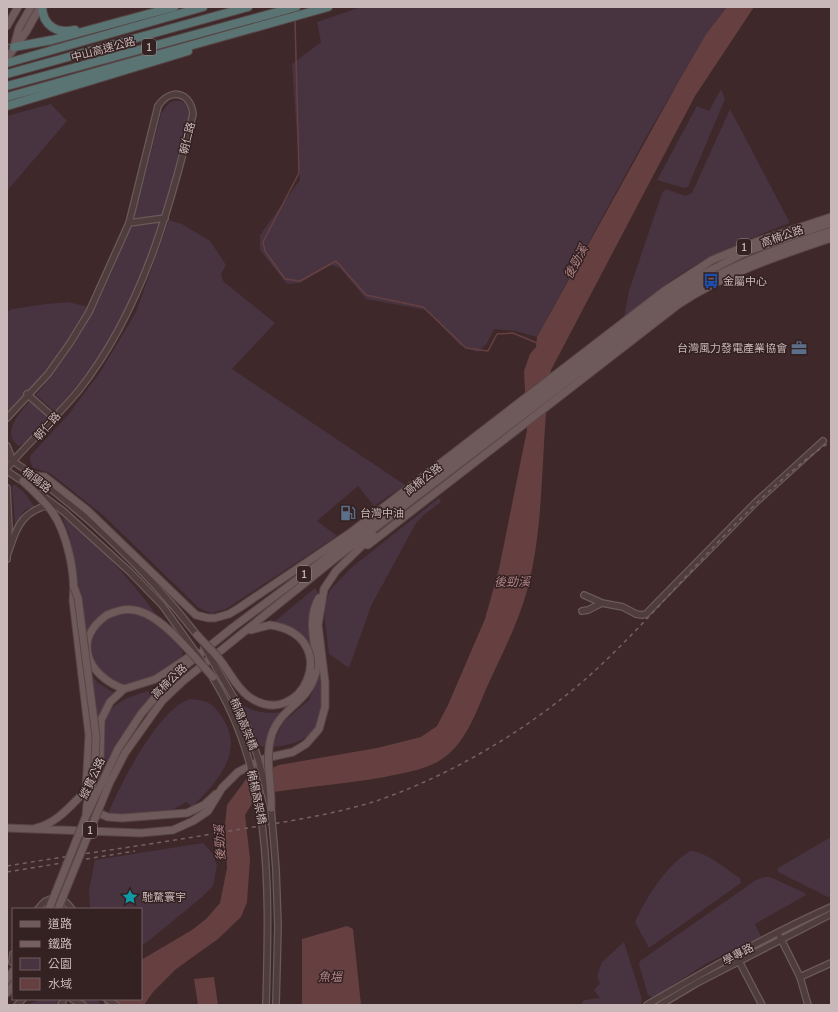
<svg xmlns="http://www.w3.org/2000/svg" width="838" height="1012" font-family="'Archivo Narrow','Noto Sans TC',sans-serif">
	<style>
		.green { fill: #483341 }
		.water { fill: #664041 }
		.lines { fill: none; stroke-linecap: round; stroke-linejoin: round }
		.stream { stroke: #664041; stroke-width: 1.5 }
		.minor-casing { stroke: #6c5a5b; stroke-width: 8 }
		.major-casing { stroke: #584546; stroke-width: 9 }
		.highway-casing { stroke: #564445; stroke-width: 10 }
		.minor { stroke: #4f3c3d; stroke-width: 5.5 }
		.major { stroke: #6e5a5b; stroke-width: 7 }
		.highway { stroke: #5a7473; stroke-width: 8 }
		.rail { stroke: #776061; stroke-width: 1.5; stroke-dasharray: 4 4; stroke-linecap: butt }
		.minor-bridge-casing { stroke: #6c5a5b; stroke-width: 8; stroke-linecap: butt }
		.major-bridge-casing { stroke: #584546; stroke-width: 9; stroke-linecap: butt }
		.minor-bridge { stroke: #4f3c3d; stroke-width: 5.5 }
		.major-bridge { stroke: #6e5a5b; stroke-width: 7 }
		.labels { text-anchor: middle; dominant-baseline: central; stroke-width: 3; stroke-linejoin: round; paint-order: stroke }
		.shield { fill: #342121; stroke: #9c8b8b; stroke-width: 1 }
		.shield-label { font-size: 10px; font-weight: bold; fill: #c9b8b9 }
		.street-label { font-size: 11px; fill: #c9b8b9; stroke: #342121 }
		.poi-label { font-size: 11px; fill: #c9b8b9; stroke: #342121; text-anchor: start }
		.water-label { font-size: 12px; font-style: italic; fill: #ae8386; stroke: #342121 }
	</style>
	<rect width="100%" height="100%" fill="#3e2829"/>
	<path class="green" d="M 361,7 L 727,7 L 706,34 L 645,139 L 537,337 L 515,331 L 494,329 L 487,343 L 478,352 L 461,346 L 426,310 L 366,299 L 340,268 L 331,265 L 300,283 L 287,284 L 260,250 L 260,235 L 300,180 L 292,64 L 321,42 L 317,22 Z
		M 721,89 L 725,99 L 688,187 L 684,188 L 657,180 L 697,106 L 709,111 Z
		M 175,101 L 181,101 L 186,104 L 190,117 L 162,215 L 134,218 L 161,114 L 169,103 Z
		M 51,104 L 67,121 L 7,191 L 7,116 Z
		M 730,109 L 790,223 C 761,234 732,245 706,259 C 676,275 650,296 624,317 L 629,291 L 662,193 L 666,189 L 685,196 L 692,193 Z
		M 169,220 L 182,224 L 210,241 L 226,265 L 221,274 L 223,281 L 275,323 L 232,369 L 405,485 L 374,506 L 358,486 L 317,521 L 337,536 L 226,609 L 211,613 L 199,608 L 104,516 L 50,473 L 33,468 L 30,461 L 30,456 L 68,415 L 101,371 L 136,312 Z
		M 160,221 C 143,273 122,325 90,369 C 79,384 66,398 55,412 L 36,395 C 83,340 105,291 131,225 Z
		M 69,302 L 88,307 C 66,346 41,383 7,412 L 7,312 L 12,309 L 46,304 Z
		M 30,401 L 49,418 L 29,441 L 19,446 C 0,434 20,412 30,401 Z
		M 14,484 L 24,492 L 34,506 L 25,510 L 15,524 L 12,488 Z
		M 439,498 L 441,502 L 426,513 L 416,523 L 371,606 L 349,668 L 329,654 L 325,621 L 325,605 L 330,590 L 351,568 Z
		M 62,517 C 107,547 153,608 183,652 L 182,656 L 154,677 L 127,685 L 120,685 L 98,670 L 90,653 L 69,534 Z
		M 315,588 L 318,592 L 314,602 L 313,663 L 296,632 L 287,626 L 274,622 Z
		M 321,671 C 324,715 324,743 272,747 L 283,722 L 309,700 Z
		M 90,672 L 97,682 L 114,693 L 106,702 L 98,727 Z
		M 148,691 L 151,694 L 150,698 L 121,739 L 101,774 C 104,764 103,756 102,746 C 101,709 115,701 148,691 Z
		M 190,699 C 208,701 212,702 222,717 C 246,752 216,783 192,807 L 186,802 C 166,818 132,815 108,814 C 120,784 159,708 190,699 Z
		M 239,703 C 255,713 266,714 284,712 L 270,731 L 265,747 L 257,745 Z
		M 831,837 L 831,896 L 828,897 L 778,872 L 778,868 Z
		M 203,843 L 213,854 L 217,866 L 213,886 L 201,898 L 146,943 L 141,945 L 141,909 L 90,909 L 89,890 L 95,860 Z
		M 690,851 C 704,850 727,870 740,878 L 741,883 L 649,948 L 635,922 C 647,896 665,867 690,851 Z
		M 765,877 L 770,877 L 805,893 L 806,895 L 755,924 L 761,937 L 707,963 L 653,998 L 648,995 L 639,965 L 640,961 L 756,880 Z
		M 624,942 L 642,999 L 641,1005 L 581,1005 L 584,1000 L 600,998 L 594,990 L 600,983 L 597,976 L 602,962 Z
		M 42,999 L 56,1000 L 65,1005 L 26,1005 Z
		M 78,999 L 95,999 L 100,1003 L 99,1005 L 88,1005 Z"/>
	<path class="water" d="M 727,7 L 754,7 L 695,96 L 551,370 C 540,440 546,513 529,583 C 520,620 502,654 486,689 C 476,713 465,744 442,759 C 429,768 413,771 399,774 C 354,784 307,786 262,794 L 253,802 L 245,815 L 250,859 L 247,902 L 241,917 L 218,939 L 176,969 L 153,992 L 144,1005 L 103,1005 L 106,999 L 141,999 L 141,960 L 192,930 L 206,919 L 220,903 L 227,868 L 225,824 L 227,805 L 247,778 L 279,765 L 377,748 L 421,737 L 437,726 L 448,705 L 485,619 L 499,569 L 527,430 L 524,371 L 530,354 L 536,347 L 537,337 L 676,86 L 706,34 Z
		M 347,926 L 353,929 L 361,1005 L 302,1005 L 302,939 Z
		M 214,977 L 218,1005 L 198,1005 L 194,979 Z"/>
	<g class="lines">
		<path class="stream" d="M 295,19 L 299,173 L 263,242 L 265,251 L 285,279 L 300,281 L 336,261 L 366,295 L 423,307 L 466,348 L 488,351 L 497,334 L 513,333 L 537,343"/>
		<defs>
			<path id="minor" d="M 7,48 L 14,47
				M 129,223 L 165,218
				M 27,394 L 54,418
				M 7,418 L 48,374 L 70,343 L 89,312 L 129,223 L 158,106 C 170,88 190,91 193,114 C 170,209 141,312 79,390 C 57,417 30,441 7,468
				M 7,446 L 12,459
				M 7,457 C 77,504 145,568 197,635
				M 7,471 L 25,483
				M 7,488 L 9,528 L 7,559
				M 40,494 L 63,511
				M 8,553 C 18,524 22,511 53,504
				M 584,595 L 602,603 L 623,607 L 636,614 L 642,615 L 646,614 L 756,502 L 823,441
				M 582,611 L 588,610 L 602,603
				M 38,909 C 48,895 62,895 72,909
				M 780,937 L 800,977 L 808,1005
				M 738,959 L 762,1005
				M 12,962 L 13,954
				M 800,977 L 831,963
				M 72,999 L 83,1005
				M 107,999 L 116,1005
				M 17,1005 L 23,999
				M 61,1005 L 64,999
				M 647,1005 C 707,970 768,935 831,907
				M 660,1005 L 697,983 L 831,914"/>
			<path id="major" d="M 7,26 L 18,7
				M 15,43 L 19,28 L 31,7
				M 7,58 L 26,32 L 40,7
				M 31,475 L 45,477 L 87,510 L 196,615 L 208,618 L 215,618 L 229,614 L 239,608 L 353,531
				M 23,481 C 33,491 45,501 53,513 C 67,534 76,574 73,600 L 89,735 L 86,790 L 95,810 L 98,813 L 108,817 L 122,818 L 187,813 L 204,805 L 216,794
				M 350,533 L 664,291 L 712,260 L 758,241 L 831,217
				M 368,545 L 679,304 C 726,273 778,256 831,238
				M 107,615 C 71,640 88,676 124,689
				M 251,630 L 270,625
				M 316,672 C 318,647 305,622 319,598
				M 118,749 L 141,714 L 175,674 L 232,628 L 353,538 L 670,295 L 707,272 L 748,251 L 831,223
				M 125,753 L 162,701 L 183,681 L 337,557 L 674,300 C 723,268 775,249 831,231
				M 95,777 L 100,757 L 101,720 L 110,702 L 124,689 L 156,679 L 195,653
				M 7,828 L 141,833 L 173,830 L 193,821 L 208,811 L 222,788 L 238,772 L 266,758 L 293,752 L 306,744 L 319,729 L 325,707 L 325,682 L 318,625 L 324,589 L 336,571 L 373,535
				M 36,828 C 60,822 72,803 89,788
				M 7,980 L 13,971
				M 7,993 L 13,985"/>
			<path id="highway" d="M 42,7 C 43,26 57,34 75,30
				M 14,47 L 52,40 L 174,7
				M 7,63 L 203,7
				M 7,74 L 248,7
				M 7,86 L 296,7
				M 7,97 L 328,7
				M 7,106 L 188,51"/>
		</defs>
		<use href="#minor" class="minor-casing"/>
		<use href="#major" class="major-casing"/>
		<use href="#highway" class="highway-casing"/>
		<use href="#minor" class="minor"/>
		<use href="#major" class="major"/>
		<use href="#highway" class="highway"/>
		<path class="rail" d="M 7,866 C 85,853 163,843 241,829 C 285,822 330,815 373,802 C 449,777 529,729 589,676 C 672,601 738,506 831,441
			M 7,872 L 135,851"/>
		<defs>
			<path id="minor-bridge" d="M 63,511 L 130,572 L 162,605 L 202,661
				M 203,645 L 237,703 L 249,731 L 258,758 L 271,808 L 276,869 L 278,926 L 276,1005
				M 211,675 C 274,774 269,892 266,1005"/>
			<path id="major-bridge" d="M 74,587 L 78,598 L 96,736 L 95,763 L 92,786 L 87,805 L 86,816
				M 107,615 C 116,611 125,608 134,610 C 162,614 194,657 213,677
				M 197,635 C 204,643 213,651 220,660 C 229,671 236,687 248,696 C 301,735 346,636 270,625
				M 271,808 C 272,783 264,758 272,734 C 281,707 308,704 316,672
				M 49,909 L 86,816 L 118,749
				M 58,909 L 109,784 L 125,753"/>
		</defs>
		<use href="#minor-bridge" class="minor-bridge-casing"/>
		<use href="#major-bridge" class="major-bridge-casing"/>
		<use href="#minor-bridge" class="minor-bridge"/>
		<use href="#major-bridge" class="major-bridge"/>
	</g>
	<defs>
		<symbol id="bus-bare" viewBox="-9 -9 18 18"><path d="M-5-6H5V4H4V6H2V4H-2V6H-4V4H-5ZM-3.5-4V0h7V-4ZM-3.5 1.2v1.5H-2V1.2ZM2 1.2v1.5H3.5V1.2Z" fill="#1a4fb4" stroke="#342121" stroke-width="2.5" paint-order="stroke"/></symbol>
		<symbol id="office-bare" viewBox="-9 -9 18 18"><path d="M-6-3h4V-5.5h4V-3h4V5H-6ZM-1-4.5V-3h2v-1.5ZM-6 0V1H6V0Z" fill="#5c6f8a" stroke="#342121" stroke-width="2.5" paint-order="stroke"/></symbol>
		<symbol id="fuel-bare" viewBox="-9 -9 18 18"><path d="M-5.5-6h7V0h2V4h1.3V-2.5L3-4.5l.8-.8L6-3V5H2.5V1h-1V6h-7ZM-4.2-4.7v3.2H.2V-4.7Z" fill="#5c6f8a" stroke="#342121" stroke-width="2.5" paint-order="stroke"/></symbol>
		<symbol id="sight-bare" viewBox="-9 -9 18 18"><path d="M0-6L1.8-2.2L6-1.7L2.9 1.2L3.7 5.4L0 3.3L-3.7 5.4L-2.9 1.2L-6-1.7L-1.8-2.2Z" fill="#0f9aa8" stroke="#342121" stroke-width="2.5" paint-order="stroke"/></symbol>
	</defs>
	<g fill-rule="evenodd">
		<use href="#bus-bare" x="700" y="270" width="22" height="22"/>
		<use href="#office-bare" x="788" y="337" width="22" height="22"/>
		<use href="#fuel-bare" x="337" y="502" width="22" height="22"/>
		<use href="#sight-bare" x="119" y="886" width="22" height="22"/>
	</g>
	<g class="labels">
		<g class="shield">
			<rect x="142" y="39" width="14" height="16" rx="3"/>
			<rect x="737" y="239" width="14" height="16" rx="3"/>
			<rect x="297" y="566" width="14" height="16" rx="3"/>
			<rect x="83" y="822" width="14" height="16" rx="3"/>
		</g>
		<g class="shield-label">
			<text x="149" y="47">1</text>
			<text x="744" y="247">1</text>
			<text x="304" y="574">1</text>
			<text x="90" y="830">1</text>
		</g>
		<g class="street-label">
			<text transform="translate(103 49) rotate(-15)">中山高速公路</text>
			<text transform="translate(187 138) rotate(-76)">朝仁路</text>
			<text transform="translate(782 236) rotate(-19)">高楠公路</text>
			<text transform="translate(47 426) rotate(-48)">朝仁路</text>
			<text transform="translate(423 479) rotate(-38)">高楠公路</text>
			<text transform="translate(37 480) rotate(38)">楠陽路</text>
			<text transform="translate(169 681) rotate(-44)">高楠公路</text>
			<text transform="translate(244 724) rotate(68)">楠陽高架橋</text>
			<text transform="translate(92 778) rotate(-65)">縱貫公路</text>
			<text transform="translate(257 797) rotate(78)">楠楊高架橋</text>
			<text transform="translate(738 954) rotate(-28)">學專路</text>
		</g>
		<g class="poi-label">
			<text x="723" y="281">金屬中心</text>
			<text x="787" y="348" text-anchor="end">台灣風力發電產業協會</text>
			<text x="360" y="513">台灣中油</text>
			<text x="142" y="897">馳騖寰宇</text>
		</g>
		<g class="water-label">
			<text transform="translate(576 262) rotate(-62)">後勁溪</text>
			<text x="512" y="582">後勁溪</text>
			<text transform="translate(220 843) rotate(-93)">後勁溪</text>
			<text x="330" y="977">魚塭</text>
		</g>
	</g>
	<rect width="838" height="1012" fill="none" stroke="#c9b8b9" stroke-width="16"/>
	<rect x="12" y="908" width="130" height="92" fill="#342121" stroke="#705d5e"/>
	<rect x="20" y="921" width="20" height="6" fill="#6e5a5b" stroke="#705d5e"/>
	<text x="48" y="928" font-size="12" fill="#c9b8b9">道路</text>
	<rect x="20" y="941" width="20" height="6" fill="#776061" stroke="#705d5e"/>
	<text x="48" y="948" font-size="12" fill="#c9b8b9">鐵路</text>
	<rect x="20" y="958" width="20" height="12" fill="#483341" stroke="#705d5e"/>
	<text x="48" y="968" font-size="12" fill="#c9b8b9">公園</text>
	<rect x="20" y="978" width="20" height="12" fill="#664041" stroke="#705d5e"/>
	<text x="48" y="988" font-size="12" fill="#c9b8b9">水域</text>
</svg>
